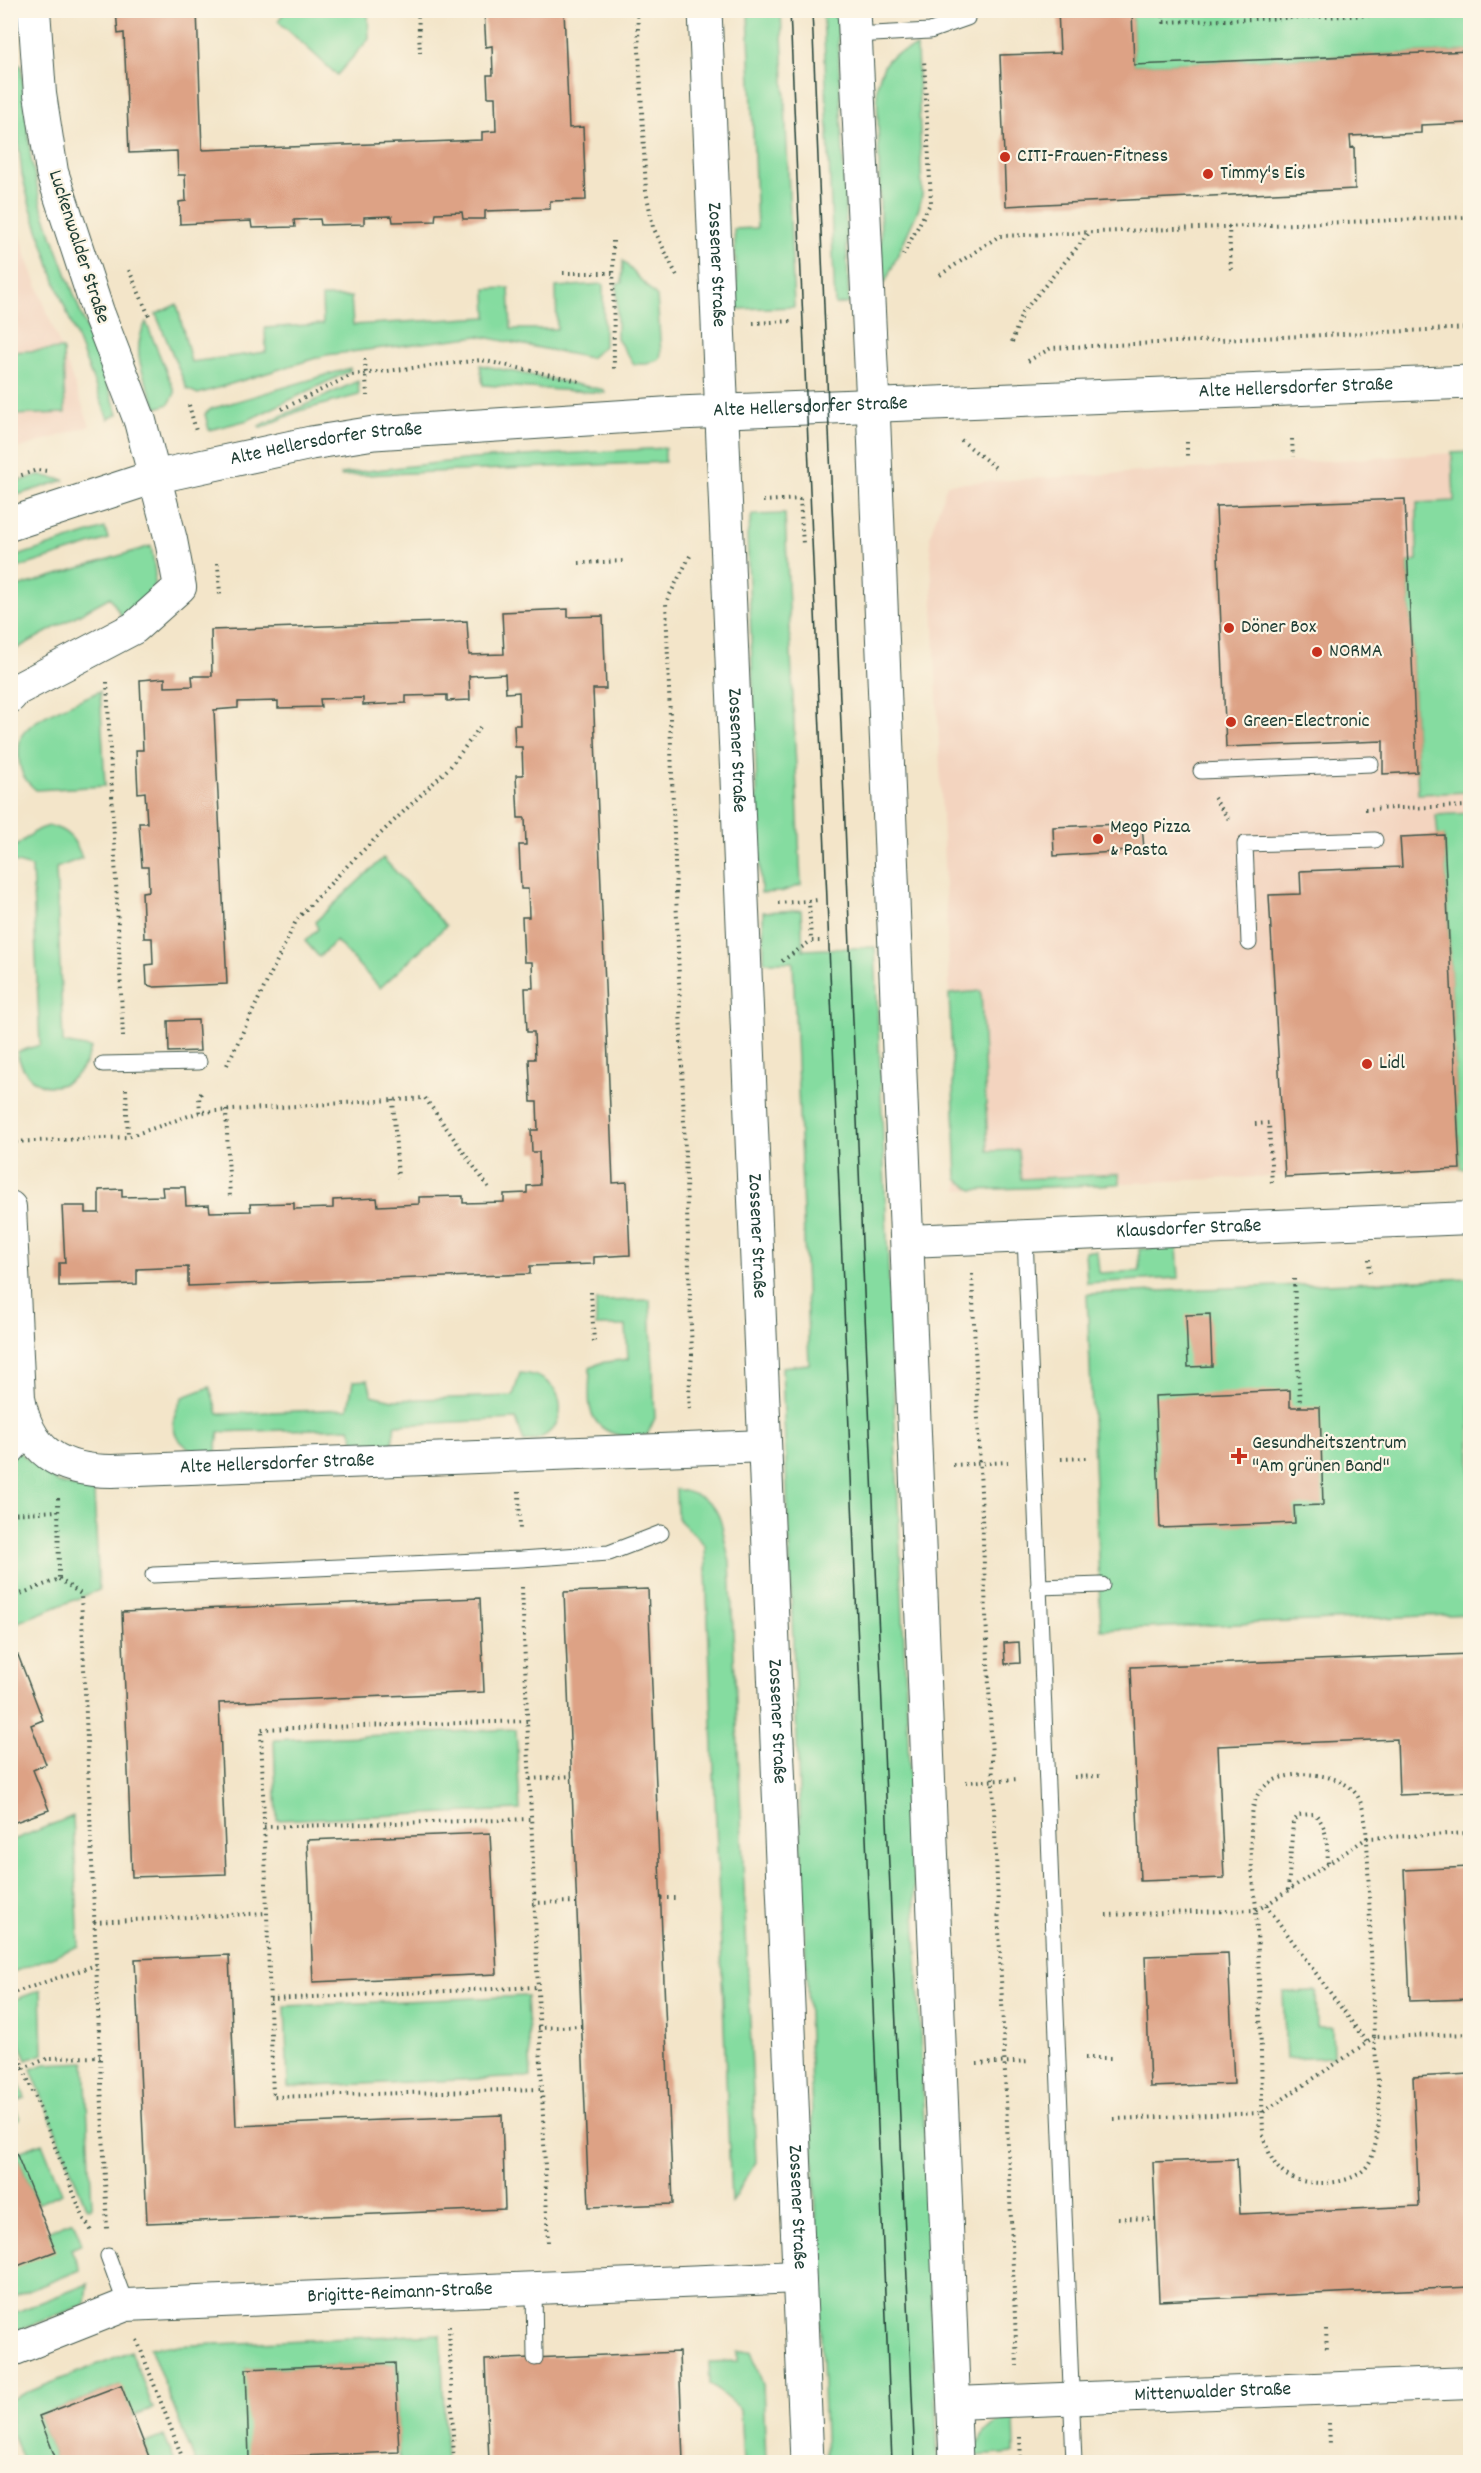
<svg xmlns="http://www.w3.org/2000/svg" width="1481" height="2473" font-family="Dekko,sans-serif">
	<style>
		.built { fill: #f3d4bf }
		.green { fill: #85dca0; stroke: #528c6a; stroke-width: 1.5 }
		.building { fill: #dda285 }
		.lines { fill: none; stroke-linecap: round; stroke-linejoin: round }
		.service-casing { stroke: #3f564a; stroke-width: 17 }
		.minor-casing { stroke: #3f564a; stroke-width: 34 }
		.tertiary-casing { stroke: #3f564a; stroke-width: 35 }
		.path { stroke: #3f564a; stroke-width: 4; stroke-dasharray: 1.5 4.5; stroke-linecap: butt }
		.service { stroke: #fff; stroke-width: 15 }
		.minor { stroke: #fff; stroke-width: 32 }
		.tertiary { stroke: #fff; stroke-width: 33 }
		.tram { stroke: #1f3d34; stroke-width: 1.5 }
		.poi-dot { fill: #c8321e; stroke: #fcf5e5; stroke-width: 2 }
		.labels { text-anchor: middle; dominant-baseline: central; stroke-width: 4.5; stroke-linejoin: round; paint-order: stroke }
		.poi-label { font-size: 20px; fill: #1f3d34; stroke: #fcf5e5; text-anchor: start }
		.street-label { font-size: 20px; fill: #1f3d34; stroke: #fcf5e5 }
	</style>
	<rect width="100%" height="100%" fill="#fcf5e5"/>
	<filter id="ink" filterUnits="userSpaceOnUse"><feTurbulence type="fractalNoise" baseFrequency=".0167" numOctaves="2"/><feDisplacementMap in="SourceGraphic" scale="12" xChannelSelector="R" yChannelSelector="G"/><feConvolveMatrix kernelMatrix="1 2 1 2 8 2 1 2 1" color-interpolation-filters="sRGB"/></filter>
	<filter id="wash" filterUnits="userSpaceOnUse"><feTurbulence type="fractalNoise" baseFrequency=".008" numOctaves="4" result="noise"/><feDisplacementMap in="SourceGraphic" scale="24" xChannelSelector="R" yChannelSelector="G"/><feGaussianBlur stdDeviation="1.35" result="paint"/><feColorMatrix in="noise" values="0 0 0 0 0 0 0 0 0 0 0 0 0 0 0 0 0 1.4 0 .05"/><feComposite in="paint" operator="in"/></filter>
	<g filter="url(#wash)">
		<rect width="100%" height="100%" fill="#f3e5c9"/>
		<path class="built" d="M 10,196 L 27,258 L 90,426 L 11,451 Z
			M 1470,452 L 1470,1168 L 958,1190 L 930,535 L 947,484 Z"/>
		<path class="green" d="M 285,11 L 368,11 L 369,39 L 337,75 L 278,21 Z
			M 748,11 L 781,11 L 794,307 L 738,309 L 734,229 L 757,228 Z
			M 823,11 L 837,11 L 849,303 L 835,305 Z
			M 1132,11 L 1470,11 L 1470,51 L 1134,65 Z
			M 917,47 L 922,195 L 919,208 L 885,283 L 882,283 L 877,86 C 884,58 889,54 917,47 Z
			M 21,65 L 31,159 L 42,208 L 118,414 L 108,419 L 56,284 L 29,202 L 22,174 L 11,74 L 10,66 Z
			M 623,261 L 657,297 L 661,353 L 660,359 L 647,364 L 634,364 L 617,339 L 617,284 L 622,283 Z
			M 603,284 L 604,346 L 590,358 L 479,336 L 326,355 L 198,394 L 187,389 L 156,314 L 177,304 L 191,362 L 266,352 L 265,328 L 323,324 L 322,297 L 351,297 L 353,325 L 487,317 L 486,289 L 509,288 L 511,329 L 557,329 L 556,287 Z
			M 146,322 L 175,393 L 169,404 L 157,408 C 145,378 129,353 146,322 Z
			M 63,349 L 65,413 L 11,415 L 11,352 Z
			M 480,365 L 604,390 L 605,393 L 483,385 Z
			M 350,368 L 350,371 L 248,420 L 209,430 L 205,414 L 211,409 Z
			M 358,381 L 359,395 L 299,411 L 261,428 L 259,426 Z
			M 665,448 L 665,462 L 341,476 L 341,474 L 472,459 Z
			M 1470,452 L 1470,792 L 1418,794 L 1408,562 L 1417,560 L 1417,503 L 1454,501 L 1452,453 Z
			M 38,475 L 65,480 L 11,497 L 11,484 Z
			M 785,514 L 801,885 L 781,892 L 761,893 L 747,535 L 752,515 Z
			M 105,528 L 108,539 L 11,570 L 11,558 Z
			M 151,546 C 159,590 157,593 123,619 L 110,597 L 11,652 L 11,589 Z
			M 100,691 L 105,786 L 36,790 C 25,781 20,773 19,758 C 19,751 18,742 22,735 C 33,716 80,701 100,691 Z
			M 1470,813 L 1470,1168 L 1460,1169 L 1444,836 L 1438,836 L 1436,815 Z
			M 49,826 C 68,829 76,841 82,858 L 56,868 L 63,1043 L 91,1048 C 78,1096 28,1100 17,1052 L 40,1045 L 32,867 L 10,861 L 11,850 L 37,830 Z
			M 383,858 L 446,926 L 380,988 L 336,941 L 319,957 L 305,941 L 318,929 L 315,922 Z
			M 801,910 L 803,950 L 875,947 L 938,2462 L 826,2462 L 782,1367 L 809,1364 L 793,962 L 764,962 L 763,912 Z
			M 981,991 L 988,1151 L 1018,1150 L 1021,1179 L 1119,1174 L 1120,1184 L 973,1190 L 957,1179 L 949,994 Z
			M 1177,1247 L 1179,1278 L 1087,1283 L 1085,1251 L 1097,1251 L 1099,1273 L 1140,1271 L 1139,1249 Z
			M 1470,1278 L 1470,1614 L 1101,1630 L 1087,1294 Z
			M 650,1300 L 655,1418 L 647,1435 C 624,1439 596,1435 590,1407 C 588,1395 590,1380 590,1368 L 600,1363 L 628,1359 L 626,1326 L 596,1326 L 596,1301 Z
			M 520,1373 C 572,1375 574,1438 524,1442 L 516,1419 L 395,1425 L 391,1450 L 357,1450 L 350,1428 L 219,1432 L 215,1458 C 180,1449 161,1433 183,1397 L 210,1387 L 218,1414 L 348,1409 L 353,1381 L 368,1380 L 372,1395 L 393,1400 L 513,1396 Z
			M 10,1445 L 58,1483 L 94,1492 L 99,1590 L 11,1625 L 10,1572 L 14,1571 L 10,1561 Z
			M 676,1489 C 726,1500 718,1517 730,1562 L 756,2162 L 731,2203 L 705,1545 L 677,1518 Z
			M 516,1729 L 520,1810 L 277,1820 L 274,1740 Z
			M 73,1816 L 79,1946 L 11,1973 L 11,1841 Z
			M 41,1990 L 43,2054 L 27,2060 L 11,2019 L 11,2001 Z
			M 1316,1991 L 1317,2027 L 1332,2027 L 1333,2057 L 1286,2059 L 1283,1992 Z
			M 527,1996 L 531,2077 L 288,2087 L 285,2006 Z
			M 85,2062 L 92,2206 L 90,2208 L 86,2207 L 31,2069 L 45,2064 Z
			M 12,2064 L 25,2098 L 13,2103 L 20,2119 L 11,2124 Z
			M 42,2143 L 62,2193 L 37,2204 L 16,2153 Z
			M 73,2221 L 82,2244 L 71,2249 L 80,2270 L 11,2298 L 11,2269 L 48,2231 Z
			M 88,2284 L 86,2304 L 11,2333 L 11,2314 Z
			M 441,2334 L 446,2462 L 399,2462 L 395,2363 L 246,2369 L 309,2455 L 309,2462 L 195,2462 L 150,2347 Z
			M 131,2351 L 153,2408 L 133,2416 L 120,2385 L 39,2416 L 57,2462 L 24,2462 L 11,2429 L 11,2399 Z
			M 751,2351 L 763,2385 L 766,2462 L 743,2462 L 740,2409 L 710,2384 L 709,2362 L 738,2361 L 738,2352 Z
			M 1014,2416 L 1015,2453 L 975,2456 C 978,2434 992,2422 1014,2416 Z
			M 164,2436 L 175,2462 L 151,2462 L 144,2444 Z"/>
		<g id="blocks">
			<path class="building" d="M 197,10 L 202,150 L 482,140 L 482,132 L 496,131 L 495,97 L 488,97 L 487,75 L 493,75 L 492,46 L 486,47 L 484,10 L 564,10 L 569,128 L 583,127 L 586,200 L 550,201 L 550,209 L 485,211 L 485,219 L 463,219 L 462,212 L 436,213 L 435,221 L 393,222 L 392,216 L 364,217 L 364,224 L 321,225 L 320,219 L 294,220 L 295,227 L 252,228 L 251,221 L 180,224 L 179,202 L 186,201 L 185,175 L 178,175 L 177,151 L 129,153 L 124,33 L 118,34 L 116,11 Z
				M 1058,10 L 1132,10 L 1134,65 L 1470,51 L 1470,123 L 1421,125 L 1421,133 L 1350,136 L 1351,148 L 1354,147 L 1355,189 L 1006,206 L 1000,55 L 1060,53 Z
				M 1405,499 L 1417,772 L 1383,774 L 1383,741 L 1226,747 L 1216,506 Z
				M 568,609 L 568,617 L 603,616 L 606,689 L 593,689 L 613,1183 L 627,1182 L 630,1255 L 594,1257 L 594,1264 L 530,1266 L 530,1274 L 188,1286 L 188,1267 L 137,1269 L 137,1284 L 59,1286 L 59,1263 L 65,1263 L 62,1206 L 86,1206 L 86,1213 L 99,1213 L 99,1190 L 122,1189 L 122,1197 L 163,1196 L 162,1187 L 185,1187 L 186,1206 L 209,1205 L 210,1212 L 251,1211 L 250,1204 L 294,1203 L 294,1209 L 333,1208 L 333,1200 L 377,1198 L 378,1206 L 419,1204 L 419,1197 L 463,1196 L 463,1203 L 504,1202 L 504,1194 L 527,1193 L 527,1186 L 540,1185 L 539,1152 L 532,1152 L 531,1130 L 538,1130 L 537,1102 L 531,1102 L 529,1059 L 535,1059 L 534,1032 L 527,1032 L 525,988 L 533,988 L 532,962 L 524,962 L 522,917 L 529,917 L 528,889 L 521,889 L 519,845 L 526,845 L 525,818 L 518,818 L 516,775 L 523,775 L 522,747 L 515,747 L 514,725 L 520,725 L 519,692 L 506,693 L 505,674 L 469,676 L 470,700 L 447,701 L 447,695 L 406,696 L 406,703 L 363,705 L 363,698 L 320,699 L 321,707 L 278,708 L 278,701 L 238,702 L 238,708 L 214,710 L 227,984 L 154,987 L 147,985 L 146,965 L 153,964 L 152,938 L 144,938 L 142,892 L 149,891 L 148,867 L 142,867 L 139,823 L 147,823 L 145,792 L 138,793 L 136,750 L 143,750 L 140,680 L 165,678 L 165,687 L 193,686 L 192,676 L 212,676 L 211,630 L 467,621 L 469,655 L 504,654 L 502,612 Z
				M 1142,823 L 1144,850 L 1054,856 L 1053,827 Z
				M 1444,835 L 1460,1169 L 1285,1177 L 1269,895 L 1301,894 L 1300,871 L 1402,867 L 1400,837 Z
				M 198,1020 L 200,1051 L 169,1052 L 168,1021 Z
				M 1210,1314 L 1212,1366 L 1188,1367 L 1186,1315 Z
				M 1290,1390 L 1290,1407 L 1320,1407 L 1323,1505 L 1294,1506 L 1295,1523 L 1160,1528 L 1155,1396 Z
				M 648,1589 L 673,2204 L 589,2207 L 564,1592 Z
				M 480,1598 L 484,1692 L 219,1703 L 226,1874 L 132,1877 L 122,1612 Z
				M 1019,1642 L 1020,1663 L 1005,1664 L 1004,1643 Z
				M 1470,1654 L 1470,1792 L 1399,1795 L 1397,1739 L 1218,1746 L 1224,1878 L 1140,1881 L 1131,1667 Z
				M 18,1655 L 43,1720 L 31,1725 L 46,1764 L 33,1770 L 49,1810 L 10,1824 L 10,1658 Z
				M 490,1833 L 497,1974 L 313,1982 L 307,1840 Z
				M 1470,1867 L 1470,1999 L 1410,2001 L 1404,1870 Z
				M 1228,1953 L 1234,2084 L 1150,2087 L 1145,1956 Z
				M 229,1955 L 236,2126 L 502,2115 L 505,2209 L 147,2223 L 135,1959 Z
				M 1470,2074 L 1470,2287 L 1159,2301 L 1153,2162 L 1237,2159 L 1240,2214 L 1419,2206 L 1413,2077 Z
				M 10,2138 L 56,2251 L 10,2269 Z
				M 679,2352 L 683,2462 L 489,2462 L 485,2360 Z
				M 395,2363 L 399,2452 L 249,2458 L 246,2369 Z
				M 121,2385 L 151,2462 L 57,2462 L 39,2416 Z"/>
		</g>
	</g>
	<g filter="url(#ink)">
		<use href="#blocks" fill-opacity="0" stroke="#3f564a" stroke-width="1.5"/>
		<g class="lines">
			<defs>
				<path id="service" d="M 855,35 L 930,31 L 967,18 L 967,10
					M 1201,771 L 1371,764
					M 1249,943 L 1245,844 L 1375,840
					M 103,1064 L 199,1062
					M 1025,1236 L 1074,2462
					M 10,1461 L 31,1437
					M 153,1575 L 521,1559 L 609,1553 L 661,1533
					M 1038,1587 L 1102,1585
					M 108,2256 L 126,2305
					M 534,2287 L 535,2358"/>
				<g id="minor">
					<path d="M 10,697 L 16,690 L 134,628 L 180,587 L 171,540 L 140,421 L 98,312 L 52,172 L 40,94 L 34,10"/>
					<path id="s1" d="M 10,1207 L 19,1398 C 28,1451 59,1471 112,1471 L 765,1446"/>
					<path id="s2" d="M 907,1241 L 1470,1218"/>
					<path id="s3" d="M 10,2351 L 126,2305 L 799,2277"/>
					<path id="s4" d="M 955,2403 L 1470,2383"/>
				</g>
				<g id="tertiary">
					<path id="s5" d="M 705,10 L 807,2462"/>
					<path d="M 854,10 L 873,405 L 956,2462"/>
					<path id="s6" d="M 10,524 L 154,477 L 311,443 L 374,433 L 678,413 L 1470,382"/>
				</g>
			</defs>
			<use href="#service" class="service-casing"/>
			<use href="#minor" class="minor-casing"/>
			<use href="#tertiary" class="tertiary-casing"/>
			<path class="path" d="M 418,10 L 420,53
				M 637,10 L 646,191 L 653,227 L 677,276
				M 1163,10 L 1164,22 L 1470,12
				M 1229,226 L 1231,272
				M 613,241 L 614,372
				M 903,255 L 931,202 L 924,59
				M 129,270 L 150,318
				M 563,273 L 613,273
				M 940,275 L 999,236 L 1470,217
				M 753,323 L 792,321
				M 1012,342 L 1022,313 L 1090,232
				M 365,359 L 367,396
				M 1028,361 L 1051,348 L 1470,328
				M 189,405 L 196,431
				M 282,409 L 352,375 L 481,360 L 579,381
				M 1292,439 L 1293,457
				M 961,440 L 996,468
				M 1187,442 L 1187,460
				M 10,479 L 37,470 L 48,471
				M 800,499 L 803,544
				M 763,501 L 801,499
				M 690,556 L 666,602 L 692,1355 L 689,1393 L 690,1412
				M 218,563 L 220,595
				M 579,563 L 625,561
				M 107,682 L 123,1037
				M 1214,798 L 1230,821
				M 1365,809 L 1470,806
				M 809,901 L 818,900
				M 778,903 L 809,901 L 811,941 L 821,941
				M 782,961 L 811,941
				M 227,1065 L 297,919 L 348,865 L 450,767 L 480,727
				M 126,1089 L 128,1137
				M 393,1100 L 398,1178
				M 226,1110 L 230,1199
				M 200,1112 L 199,1096 L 204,1090
				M 1255,1124 L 1269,1123 L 1272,1185
				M 10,1142 L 128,1137 L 200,1112 L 425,1098 L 489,1188
				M 1369,1259 L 1370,1276
				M 972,1274 L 1017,2366
				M 1294,1279 L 1300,1407
				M 591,1292 L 594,1342
				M 1061,1459 L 1087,1458
				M 953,1465 L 1008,1462
				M 519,1491 L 520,1532
				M 10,1514 L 57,1511
				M 59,1579 L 81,1594 L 107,2229
				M 522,1587 L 548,2243
				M 10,1598 L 59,1579 L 58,1497
				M 527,1721 L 261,1729 L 273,2097 L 541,2089
				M 1074,1777 L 1100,1776
				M 530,1779 L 572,1776
				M 966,1782 L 1019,1779
				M 264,1827 L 531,1819
				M 1470,1833 L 1367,1838 L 1374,2037 L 1470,2034
				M 1288,1890 L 1293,1822 L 1299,1815 L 1315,1814 C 1328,1827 1327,1845 1328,1863
				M 661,1898 L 677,1898
				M 533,1903 L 577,1902
				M 1266,1905 L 1367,2043
				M 1106,1915 L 1256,1910 L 1266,1905 L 1367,1838 C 1365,1824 1365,1806 1356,1794 C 1339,1770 1280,1767 1261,1790 C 1252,1800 1251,1820 1251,1834 C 1249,1859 1255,1886 1256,1911 C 1260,1986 1261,2061 1263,2135 C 1268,2151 1274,2170 1290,2177 C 1311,2187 1359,2186 1370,2161 C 1386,2123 1377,2078 1374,2037
				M 94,1922 L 267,1913
				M 10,1994 L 96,1965
				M 270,1999 L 537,1987
				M 538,2028 L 582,2026
				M 10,2035 L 84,2219 L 93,2233
				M 1085,2058 L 1111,2058
				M 977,2064 L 1030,2061
				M 23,2068 L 49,2058 L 100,2057
				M 1114,2119 L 1262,2113 L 1374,2038
				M 1118,2218 L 1155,2219
				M 449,2326 L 454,2462
				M 1326,2329 L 1327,2352
				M 137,2340 L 184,2462
				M 1329,2423 L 1330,2444
				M 1020,2437 L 1021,2462"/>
			<use href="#service" class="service"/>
			<use href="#minor" class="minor"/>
			<use href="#tertiary" class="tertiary"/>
			<path class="tram" d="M 790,10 L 892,2462
				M 812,10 L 864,1292 L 915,2462"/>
		</g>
	</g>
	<g class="poi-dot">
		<circle cx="1005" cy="157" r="6"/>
		<circle cx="1208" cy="174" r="6"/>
		<circle cx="1229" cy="628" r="6"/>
		<circle cx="1317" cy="652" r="6"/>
		<circle cx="1231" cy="722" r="6"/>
		<circle cx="1098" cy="839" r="6"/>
		<circle cx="1367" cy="1064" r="6"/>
		<path d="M1236 1447h6v6h6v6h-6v6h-6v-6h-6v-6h6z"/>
	</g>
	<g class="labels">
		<g class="poi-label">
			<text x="1017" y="157">CITI-Frauen-Fitness</text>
			<text x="1220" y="174">Timmy's Eis</text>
			<text x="1241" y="628">Döner Box</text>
			<text x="1329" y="652">NORMA</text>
			<text x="1243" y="722">Green-Electronic</text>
			<text x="1110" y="828">Mego Pizza<tspan x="1110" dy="23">&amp; Pasta</tspan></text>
			<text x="1379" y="1064">Lidl</text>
			<text x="1252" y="1444">Gesundheitszentrum<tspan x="1252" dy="23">"Am grünen Band"</tspan></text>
		</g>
		<g class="street-label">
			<text transform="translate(78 247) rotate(72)">Luckenwalder Straße</text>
			<text stroke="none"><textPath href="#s5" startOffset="255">Zossener Straße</textPath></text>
			<text stroke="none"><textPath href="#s6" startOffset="1299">Alte Hellersdorfer Straße</textPath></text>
			<text stroke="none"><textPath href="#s6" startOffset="813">Alte Hellersdorfer Straße</textPath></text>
			<text stroke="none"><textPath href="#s6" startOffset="327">Alte Hellersdorfer Straße</textPath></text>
			<text stroke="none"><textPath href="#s5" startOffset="741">Zossener Straße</textPath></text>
			<text stroke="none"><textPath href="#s2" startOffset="282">Klausdorfer Straße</textPath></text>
			<text stroke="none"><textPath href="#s5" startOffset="1227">Zossener Straße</textPath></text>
			<text stroke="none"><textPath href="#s1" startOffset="488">Alte Hellersdorfer Straße</textPath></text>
			<text stroke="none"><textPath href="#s5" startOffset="1713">Zossener Straße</textPath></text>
			<text stroke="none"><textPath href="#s5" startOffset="2199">Zossener Straße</textPath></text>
			<text stroke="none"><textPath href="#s3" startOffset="399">Brigitte-Reimann-Straße</textPath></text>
			<text stroke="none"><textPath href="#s4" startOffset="258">Mittenwalder Straße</textPath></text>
		</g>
	</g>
	<rect width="1481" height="2473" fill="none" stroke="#fcf5e5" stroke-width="36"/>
</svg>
